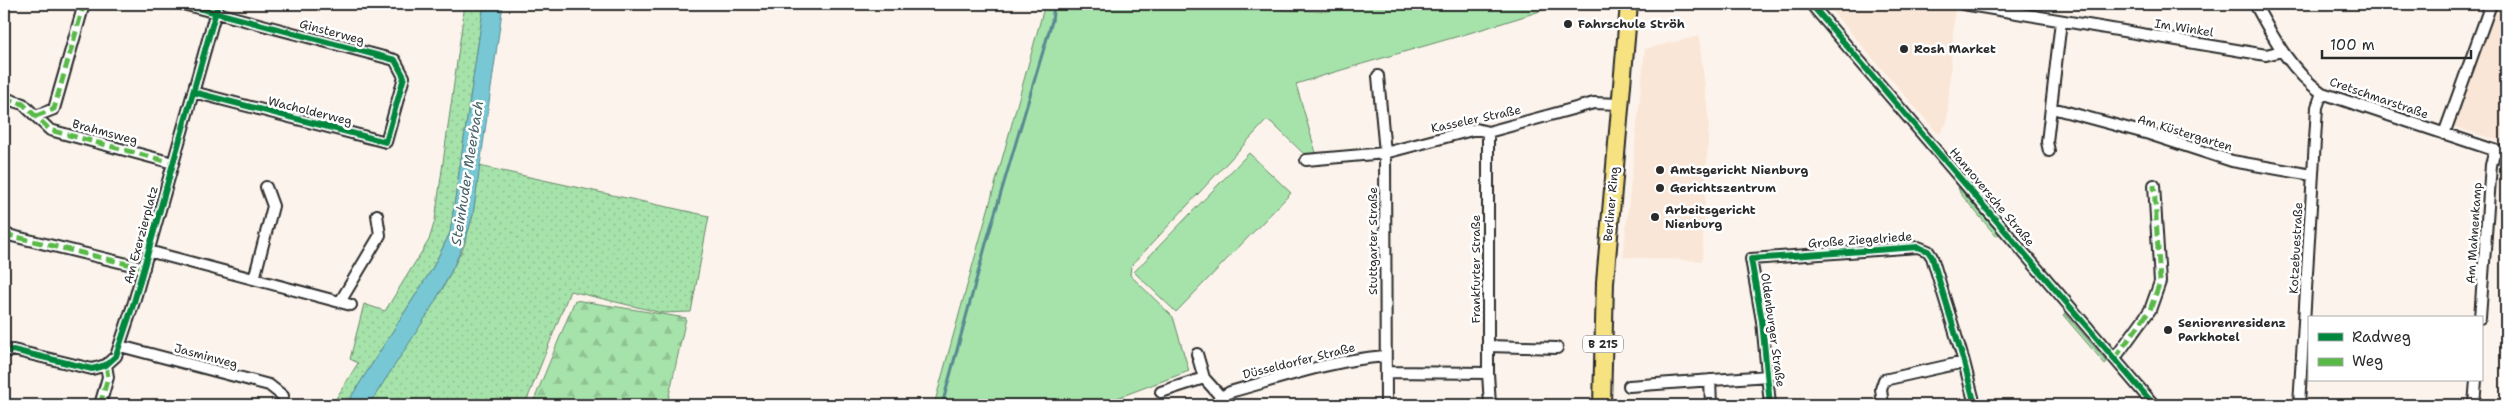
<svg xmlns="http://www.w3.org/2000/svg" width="2510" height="409" font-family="'Shantell Sans',sans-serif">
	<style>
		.built { fill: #f9e6d6 }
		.grass { fill: url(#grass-dots); stroke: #68876a }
		.forest { fill: url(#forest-firs); stroke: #68876a }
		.park { fill: #a6e3aa; stroke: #68876a }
		.water { fill: #78c7d5; stroke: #598991 }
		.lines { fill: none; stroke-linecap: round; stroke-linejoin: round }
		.stream { stroke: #598991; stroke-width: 3 }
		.minor-casing { stroke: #2b2b2b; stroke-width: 14 }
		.primary-casing { stroke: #2b2b2b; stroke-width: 20 }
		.minor { stroke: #fff; stroke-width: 10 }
		.primary { stroke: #f7e281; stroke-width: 16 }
		.quiet { stroke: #58b947; stroke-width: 5; stroke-dasharray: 10 5; stroke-linecap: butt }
		.cycleway-casing { stroke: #fff; stroke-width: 9 }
		.cycleway { stroke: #00873e; stroke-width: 6 }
		.poi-dot { fill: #2b2b2b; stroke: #fff; stroke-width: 2 }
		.labels { text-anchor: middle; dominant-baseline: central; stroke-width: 5; stroke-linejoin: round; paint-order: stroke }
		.shield { fill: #fff; stroke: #6b6b6b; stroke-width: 1 }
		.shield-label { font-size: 11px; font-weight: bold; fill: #2b2b2b }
		.poi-label { font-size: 12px; font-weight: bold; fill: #2b2b2b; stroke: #fff; text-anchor: start }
		.street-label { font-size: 12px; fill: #2b2b2b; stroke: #fff }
		.water-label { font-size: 14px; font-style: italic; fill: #466266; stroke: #fff }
	</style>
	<defs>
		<pattern id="grass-dots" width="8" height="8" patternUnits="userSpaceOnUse" patternTransform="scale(1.25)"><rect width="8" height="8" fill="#a6e3aa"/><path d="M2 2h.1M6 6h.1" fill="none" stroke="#8fc392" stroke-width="1.8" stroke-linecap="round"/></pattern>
		<pattern id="forest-firs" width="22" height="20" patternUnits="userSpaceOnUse" patternTransform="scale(1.25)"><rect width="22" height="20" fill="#a6e3aa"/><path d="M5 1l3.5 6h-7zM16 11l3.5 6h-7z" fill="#8fc392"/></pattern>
	</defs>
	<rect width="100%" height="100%" fill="#fcf4ec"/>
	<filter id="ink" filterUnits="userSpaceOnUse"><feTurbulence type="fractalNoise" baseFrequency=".02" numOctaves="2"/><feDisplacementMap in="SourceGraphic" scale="10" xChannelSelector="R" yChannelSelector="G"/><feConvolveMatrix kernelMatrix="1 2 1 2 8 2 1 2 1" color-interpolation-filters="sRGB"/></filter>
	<g filter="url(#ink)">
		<path class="built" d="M 1826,4 L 1932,4 L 1955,7 L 1947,122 L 1939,135 Z
			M 2496,4 L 2506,4 L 2506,143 L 2452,126 Z
			M 1699,36 L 1709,123 L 1702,261 L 1623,257 L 1645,49 Z"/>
		<path class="grass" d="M 465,4 L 484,4 L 450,233 L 432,269 L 346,405 L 332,405 L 358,363 L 350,359 L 364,304 L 385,311 L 429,240 L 435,220 Z
			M 479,166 L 709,216 L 691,312 L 662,313 L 570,291 L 525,405 L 369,405 L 443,288 L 464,246 L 473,215 Z
			M 1958,187 L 1999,234 L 1996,236 L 1960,193 Z
			M 2065,313 L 2107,362 L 2105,364 L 2063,315 Z"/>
		<path class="forest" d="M 575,300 L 686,318 L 667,405 L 532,405 Z"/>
		<path class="park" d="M 1045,4 L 1283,4 L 1282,10 L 1327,11 L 1361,4 L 1561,4 C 1474,34 1384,56 1296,84 L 1316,153 L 1306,156 L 1271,122 L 1266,121 L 1131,266 L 1130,275 L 1173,317 L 1189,371 L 1109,401 L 1110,405 L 934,405 Z
			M 1249,153 L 1291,193 L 1176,312 L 1134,272 Z"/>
		<path class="water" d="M 484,4 L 503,4 L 473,215 C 454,284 407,344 369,405 L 346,405 L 432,269 L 450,233 Z"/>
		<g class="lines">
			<path class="stream" d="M 942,405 L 987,240 L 1052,21 L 1054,4"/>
			<defs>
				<path id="minor" d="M 183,4 L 395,60 L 404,77 L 386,142 L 193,92
					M 1811,4 L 2154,405
					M 1963,4 L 2266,55 L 2282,51
					M 2255,4 C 2273,37 2290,70 2322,93 L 2506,154
					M 1378,76 L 1385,153 L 1386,405
					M 4,98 L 23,104 L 50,130 L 173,163
					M 2052,108 L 2149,134 L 2232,161 L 2312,175
					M 36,116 L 54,109 L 84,4
					M 1488,132 L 1488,373 L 1490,405
					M 2444,134 L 2491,4
					M 2049,151 L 2047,142 L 2061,21
					M 1306,160 L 1385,153 L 1476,129 L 1488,132 L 1594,103 L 1620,104
					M 4,234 L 144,268
					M 148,251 L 351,305
					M 254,279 L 273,206 L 266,187
					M 340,302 L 380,235 L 377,215
					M 2480,318 L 2491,165 L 2495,150
					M 120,346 L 269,385 L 283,396
					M 1488,346 L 1557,348
					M 4,352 L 13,350 L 92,369 L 106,365 L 116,356 L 134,302 L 218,4
					M 1197,354 L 1204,378
					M 2115,358 L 2150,310 L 2160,282 L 2154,185
					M 1386,372 L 1488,373
					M 1710,380 L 1711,405
					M 1629,386 L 1768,376
					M 1161,392 L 1204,378 L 1221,397 L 1220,405
					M 1221,397 L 1230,392 C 1281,378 1333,360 1385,356
					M 100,405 L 108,377 L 106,365
					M 1770,405 L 1762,321 L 1751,259 L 1918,247 L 1928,251 L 1932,257 L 1964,362 L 1975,405
					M 1883,405 L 1881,389 L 1884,380 L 1964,362
					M 2299,405 L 2317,107 L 2322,93
					M 2474,405 L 2476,380"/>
				<path id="primary" d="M 1602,405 L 1605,282 L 1629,4"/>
			</defs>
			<use href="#minor" class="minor-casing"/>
			<use href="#primary" class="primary-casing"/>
			<use href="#minor" class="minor"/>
			<use href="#primary" class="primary"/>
			<path class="quiet" d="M 4,98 L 23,104 L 50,130 L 173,163
				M 36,116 L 54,109 L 84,4
				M 4,234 L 144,268
				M 2115,358 L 2150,310 L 2160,282 L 2154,185
				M 100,405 L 108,377 L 106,365"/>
			<defs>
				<path id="cycleway" d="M 183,4 L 395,60 L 404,77 L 386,142 L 193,92
					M 1811,4 L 2154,405
					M 4,352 L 13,350 L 92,369 L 106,365 L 116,356 L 134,302 L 218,4
					M 1770,405 L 1762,321 L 1751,259 L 1918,247 L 1928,251 L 1932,257 L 1964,362 L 1975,405"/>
			</defs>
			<use href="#cycleway" class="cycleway-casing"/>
			<use href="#cycleway" class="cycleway"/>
		</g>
	</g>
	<g class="poi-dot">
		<circle cx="1568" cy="24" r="5"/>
		<circle cx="1904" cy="49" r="5"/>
		<circle cx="1660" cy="170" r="5"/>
		<circle cx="1660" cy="188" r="5"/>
		<circle cx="1655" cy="217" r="5"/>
		<circle cx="2168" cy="330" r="5"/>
	</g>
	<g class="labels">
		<rect class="shield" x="1583" y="335.5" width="40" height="17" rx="4"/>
		<g class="shield-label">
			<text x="1603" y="344">B 215</text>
		</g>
		<g class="poi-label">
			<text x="1578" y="24">Fahrschule Ströh</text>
			<text x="1914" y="49">Rosh Market</text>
			<text x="1670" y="170">Amtsgericht Nienburg</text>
			<text x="1670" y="188">Gerichtszentrum</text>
			<text x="1665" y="210">Arbeitsgericht<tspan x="1665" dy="14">Nienburg</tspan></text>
			<text x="2178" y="323">Seniorenresidenz<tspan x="2178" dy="14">Parkhotel</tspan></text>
		</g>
		<g class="street-label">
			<text transform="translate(2184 28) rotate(9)">Im Winkel</text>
			<text transform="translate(332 32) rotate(15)">Ginsterweg</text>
			<text transform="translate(2379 98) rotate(19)">Cretschmarstraße</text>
			<text transform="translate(310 111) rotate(14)">Wacholderweg</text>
			<text transform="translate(1476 119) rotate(-12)">Kasseler Straße</text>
			<text transform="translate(105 132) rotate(15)">Brahmsweg</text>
			<text transform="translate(2185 133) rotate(17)">Am Küstergarten</text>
			<text transform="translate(1992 197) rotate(50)">Hannoversche Straße</text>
			<text transform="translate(1611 204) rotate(-85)">Berliner Ring</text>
			<text transform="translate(2474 233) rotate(-86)">Am Mahnenkamp</text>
			<text transform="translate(141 235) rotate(-75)">Am Exerzierplatz</text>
			<text transform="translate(1860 240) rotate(-4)">Große Ziegelriede</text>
			<text transform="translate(1373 241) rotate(-90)">Stuttgarter Straße</text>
			<text transform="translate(2296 248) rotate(-87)">Kotzebuestraße</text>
			<text transform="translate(1476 269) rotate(-90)">Frankfurter Straße</text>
			<text transform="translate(1773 330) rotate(82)">Oldenburger Straße</text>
			<text transform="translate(206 356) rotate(15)">Jasminweg</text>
			<text transform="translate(1299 361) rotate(-14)">Düsseldorfer Straße</text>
		</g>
		<g class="water-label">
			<text transform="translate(467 173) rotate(-81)">Steinhuder Meerbach</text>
		</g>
	</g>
	<rect width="2510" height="409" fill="none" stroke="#fff" stroke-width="20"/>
	<rect x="10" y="10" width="2490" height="389" fill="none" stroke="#2b2b2b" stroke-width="2" filter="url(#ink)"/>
	<rect x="2308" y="316" width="175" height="65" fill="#ffffff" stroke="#aaaaaa"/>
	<rect x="2318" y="333" width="25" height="8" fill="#00873e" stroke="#aaaaaa"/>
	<text x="2352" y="342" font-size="15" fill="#2b2b2b">Radweg</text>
	<rect x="2318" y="358" width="25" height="8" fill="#58b947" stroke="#aaaaaa"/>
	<text x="2352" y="366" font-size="15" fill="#2b2b2b">Weg</text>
	<path d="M2322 50v8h149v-8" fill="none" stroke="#2b2b2b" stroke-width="2.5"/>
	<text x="2330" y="50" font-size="15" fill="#2b2b2b" stroke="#ffffff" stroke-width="4" paint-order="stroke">100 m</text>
</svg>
